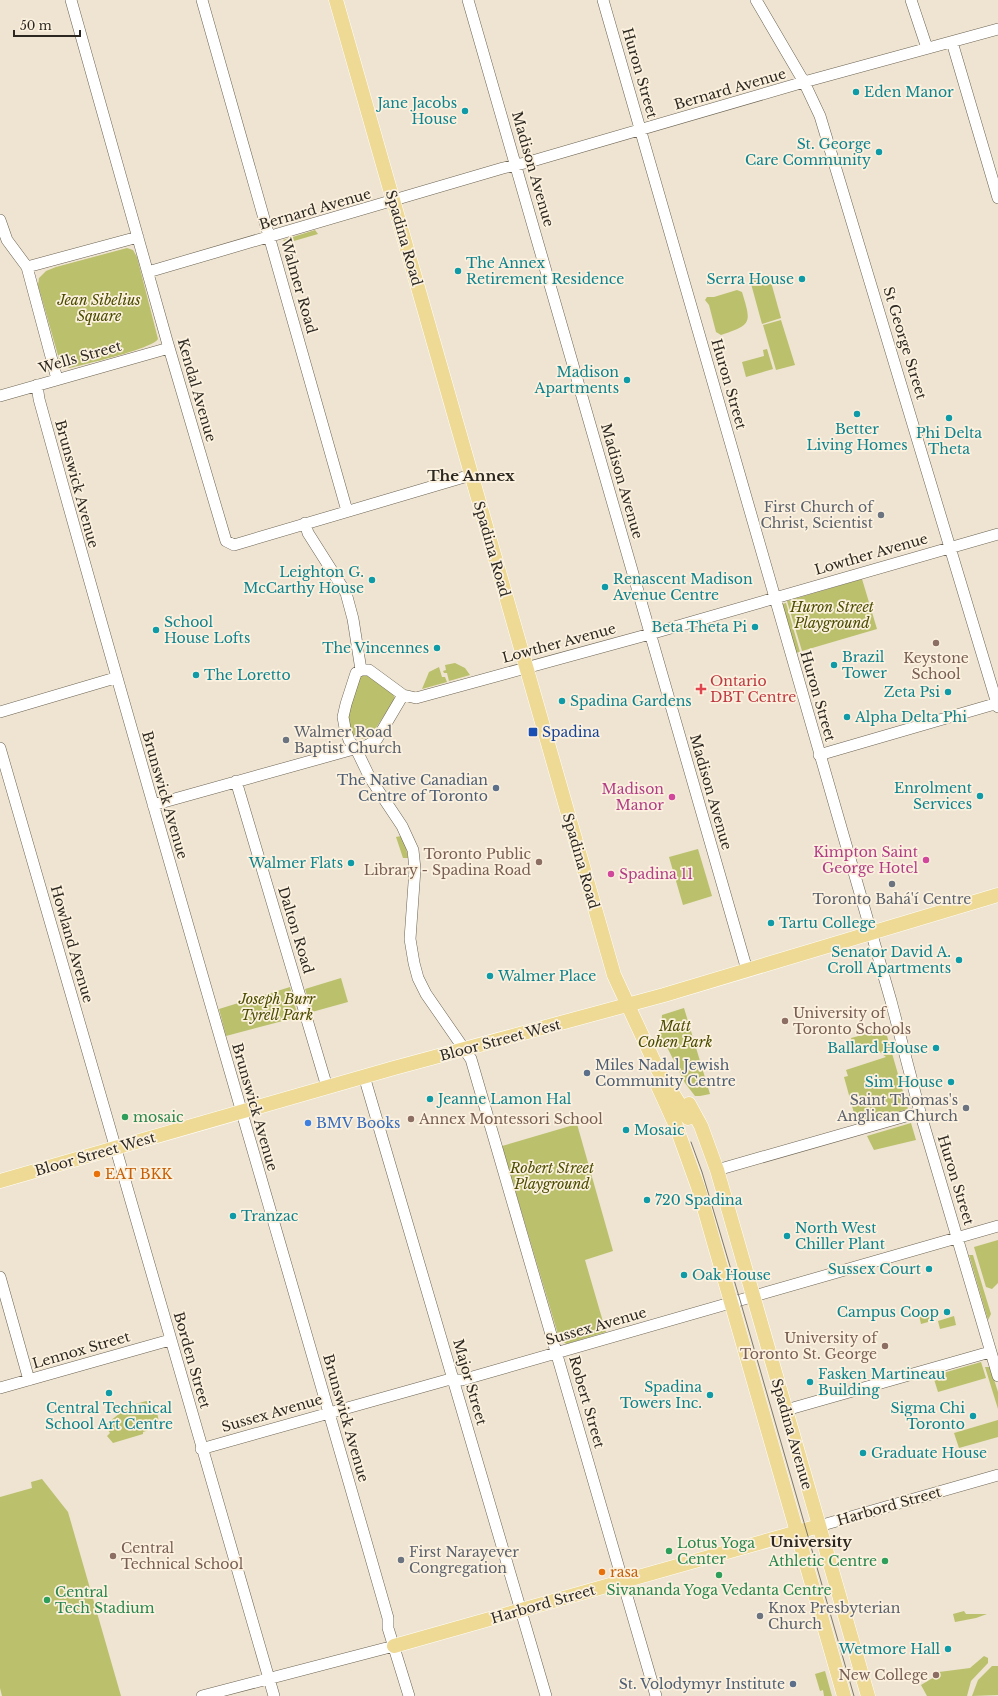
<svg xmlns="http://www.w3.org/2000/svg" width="998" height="1696" font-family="'Libre Baskerville',serif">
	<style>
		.green { fill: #bbc06c }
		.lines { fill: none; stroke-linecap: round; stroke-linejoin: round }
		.minor-casing { stroke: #6b6252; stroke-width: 12 }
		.major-casing { stroke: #fff; stroke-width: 15 }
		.minor { stroke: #fff; stroke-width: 11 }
		.major { stroke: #eed995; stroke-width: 14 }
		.tram { stroke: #7d776b; stroke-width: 1 }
		.culture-dot { fill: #0f9aa8; stroke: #fbf1de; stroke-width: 1.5 }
		.worship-dot { fill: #6b7280; stroke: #fbf1de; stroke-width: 1.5 }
		.education-dot { fill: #8d6e63; stroke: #fbf1de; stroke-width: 1.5 }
		.health-dot { fill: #e0444e; stroke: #fbf1de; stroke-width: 1.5 }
		.transit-dot { fill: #1a4fb4; stroke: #fbf1de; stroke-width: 1.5 }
		.service-dot { fill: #5c6f8a; stroke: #fbf1de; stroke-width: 1.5 }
		.hotel-dot { fill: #d1479c; stroke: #fbf1de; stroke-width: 1.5 }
		.leisure-dot { fill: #2e9e5b; stroke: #fbf1de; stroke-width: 1.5 }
		.shop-dot { fill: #3f7fe0; stroke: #fbf1de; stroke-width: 1.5 }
		.food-dot { fill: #e8710a; stroke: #fbf1de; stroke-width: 1.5 }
		.labels { text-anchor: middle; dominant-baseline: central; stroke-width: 3.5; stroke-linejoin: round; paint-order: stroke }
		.street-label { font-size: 14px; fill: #2c2821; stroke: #fbf1de }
		.culture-label { font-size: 14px; fill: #0d838f; stroke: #fbf1de; text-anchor: start }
		.park-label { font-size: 14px; font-style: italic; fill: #4b4c00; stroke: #fbf1de }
		.worship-label { font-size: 14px; fill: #5b616d; stroke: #fbf1de; text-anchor: start }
		.education-label { font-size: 14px; fill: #785e54; stroke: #fbf1de; text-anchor: end }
		.health-label { font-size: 14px; fill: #be3a42; stroke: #fbf1de; text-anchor: start }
		.transit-label { font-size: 14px; fill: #164399; stroke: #fbf1de; text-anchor: start }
		.service-label { font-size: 14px; fill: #4e5e75; stroke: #fbf1de; text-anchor: end }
		.hotel-label { font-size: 14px; fill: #b23c85; stroke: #fbf1de; text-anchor: end }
		.leisure-label { font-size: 14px; fill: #27864d; stroke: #fbf1de; text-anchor: start }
		.shop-label { font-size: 14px; fill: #366cbe; stroke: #fbf1de; text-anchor: start }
		.food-label { font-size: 14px; fill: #c56008; stroke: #fbf1de; text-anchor: start }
		.neighbourhood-label { font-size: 15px; font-weight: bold; fill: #2c2821; stroke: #fbf1de }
	</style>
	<rect width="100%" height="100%" fill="#eee4d1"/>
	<path class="green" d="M 315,230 L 318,234 L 287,243 L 283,240 Z
		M 127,248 L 133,250 L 137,257 L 158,339 C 152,349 85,364 70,368 L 64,366 L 59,359 L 38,285 L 39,278 L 46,271 L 56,267 Z
		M 769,275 L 781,318 L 762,324 L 750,280 Z
		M 737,290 L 742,292 C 751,322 753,325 721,335 L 716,332 L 709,305 L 705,300 L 707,297 L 714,297 Z
		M 781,320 L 795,365 L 776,370 L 763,325 Z
		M 767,349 L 773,369 L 746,377 L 742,362 L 764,356 L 763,350 Z
		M 862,579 L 877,629 L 802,651 L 787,601 Z
		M 786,603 L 800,652 L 796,653 L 782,604 Z
		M 455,663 L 465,668 L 470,675 L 449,681 L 447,673 L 444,673 L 443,671 L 446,670 L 445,665 Z
		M 439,667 L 442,677 L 445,677 L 447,682 L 422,689 L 429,672 Z
		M 365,675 L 369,676 L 393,694 L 395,699 L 370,737 C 355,744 346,729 348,714 C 350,702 355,690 358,678 Z
		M 401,836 L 405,843 L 408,858 L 403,858 L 396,837 Z
		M 698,849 L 712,896 L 683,905 L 669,857 Z
		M 341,978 L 348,1002 L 312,1012 L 305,989 Z
		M 290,987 L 298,1017 L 226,1036 L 219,1009 Z
		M 684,1008 L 710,1094 L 700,1096 L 695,1096 L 685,1083 L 668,1049 L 660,1042 L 662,1015 Z
		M 885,1029 L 908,1109 L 857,1124 L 844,1077 L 848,1076 L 846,1070 L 886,1057 L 876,1049 L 867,1046 L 855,1052 L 851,1038 Z
		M 911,1123 L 916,1140 L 874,1150 L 867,1136 Z
		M 577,1124 L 613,1251 L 585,1260 L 606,1332 L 566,1344 L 559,1338 L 502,1146 Z
		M 998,1240 L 998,1283 L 992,1289 L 986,1287 L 974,1247 Z
		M 969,1255 L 973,1255 L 991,1314 L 988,1320 Z
		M 932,1311 L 935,1320 L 921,1324 L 919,1315 Z
		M 954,1316 L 956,1325 L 940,1329 L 938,1321 Z
		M 981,1362 L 986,1378 L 938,1392 L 933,1376 Z
		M 985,1367 L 990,1367 L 998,1392 L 998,1409 Z
		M 146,1401 L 149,1402 L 154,1411 L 157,1412 L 159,1422 L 149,1430 L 143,1432 L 143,1434 L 113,1443 L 107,1436 L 110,1433 L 105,1425 L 129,1406 Z
		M 998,1420 L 998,1437 L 959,1448 L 954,1433 Z
		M 42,1479 L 68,1512 L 121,1696 L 2,1696 L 0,1688 L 0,1497 L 32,1488 L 31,1482 Z
		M 964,1611 L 966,1614 L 987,1614 L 976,1618 L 955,1622 L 953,1614 Z
		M 984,1656 L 988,1658 L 988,1663 L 971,1681 L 967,1696 L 927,1696 L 921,1685 L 936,1676 L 934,1672 L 937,1671 L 939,1672 L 970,1668 Z
		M 992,1666 L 998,1666 L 998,1695 L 972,1696 L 978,1680 Z
		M 825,1671 L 832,1696 L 824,1696 L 823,1690 L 820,1691 L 815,1674 Z"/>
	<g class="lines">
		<defs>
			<path id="minor" d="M 71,0 L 167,341 L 226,541 L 234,545 L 471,475
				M 202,0 L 347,511
				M 468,0 L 747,970
				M 603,0 L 891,1001 L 920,1112 L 998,1376
				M 756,0 L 804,82 L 820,116 L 998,707
				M 911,0 L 927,48
				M 952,42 L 998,198
				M 0,220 L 7,240 L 27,267 L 57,379
				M 27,267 L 138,237
				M 148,272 L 503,168 L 529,162 L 804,82 L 998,29
				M 37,385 L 39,399 C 151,807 272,1212 388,1618 L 388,1628 L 409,1696
				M 0,396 L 169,348
				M 305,523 L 308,533 L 346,593 L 353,619 L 361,670
				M 0,712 L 115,678
				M 0,748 L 274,1696
				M 819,755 L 998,703
				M 236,781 L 327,1087
				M 153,805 L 368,745 L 377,739 L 403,695
				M 364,1076 L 546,1696
				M 717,1170 L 920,1112
				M 0,1277 L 29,1380
				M 0,1388 L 170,1340
				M 786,1410 L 990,1352
				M 201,1449 L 447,1380 L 462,1380 L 998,1226
				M 819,1526 L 998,1475
				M 202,1696 L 394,1646
				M 656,1696 L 471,1059 L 426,994 L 418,978 L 414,963 L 410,939 L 415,869 L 413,850 L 402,826 L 370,778 L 358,753 L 349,740 L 345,728 L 343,717 L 346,704 L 356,673 L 361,670 L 369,670 L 403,695 L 416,698 L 650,634 L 998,534"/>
			<path id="major" d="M 336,0 L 614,975 L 658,1070 L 688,1118
				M 657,1084 L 676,1126 L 698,1187 L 844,1696
				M 689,1104 L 701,1126 L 717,1170 L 868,1696
				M 0,1181 L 394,1068 L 664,995 L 998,895
				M 394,1646 L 819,1526"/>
		</defs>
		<use href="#minor" class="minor-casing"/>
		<use href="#major" class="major-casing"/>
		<use href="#minor" class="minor"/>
		<use href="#major" class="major"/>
		<path class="tram" d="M 691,1142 L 702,1172 L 740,1300 L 854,1696"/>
	</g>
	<g class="culture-dot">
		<circle cx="856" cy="92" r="4"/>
		<circle cx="465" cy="111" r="4"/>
		<circle cx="879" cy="152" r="4"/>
		<circle cx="458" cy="271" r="4"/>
		<circle cx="802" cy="279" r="4"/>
		<circle cx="627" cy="380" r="4"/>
		<circle cx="857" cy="414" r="4"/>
		<circle cx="949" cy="418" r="4"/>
		<circle cx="372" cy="580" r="4"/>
		<circle cx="605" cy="587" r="4"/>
		<circle cx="755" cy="627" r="4"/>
		<circle cx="156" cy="630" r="4"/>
		<circle cx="437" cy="648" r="4"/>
		<circle cx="834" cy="665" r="4"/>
		<circle cx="196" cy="675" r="4"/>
		<circle cx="948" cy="692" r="4"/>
		<circle cx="562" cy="701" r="4"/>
		<circle cx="847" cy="717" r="4"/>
		<circle cx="980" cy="796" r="4"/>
		<circle cx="351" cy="863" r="4"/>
		<circle cx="771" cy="923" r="4"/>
		<circle cx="959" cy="960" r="4"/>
		<circle cx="490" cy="976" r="4"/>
		<circle cx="936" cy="1048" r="4"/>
		<circle cx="951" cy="1082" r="4"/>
		<circle cx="430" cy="1099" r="4"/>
		<circle cx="626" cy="1130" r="4"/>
		<circle cx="647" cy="1200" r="4"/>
		<circle cx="233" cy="1216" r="4"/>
		<circle cx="787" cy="1236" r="4"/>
		<circle cx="929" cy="1269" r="4"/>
		<circle cx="684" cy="1275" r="4"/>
		<circle cx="947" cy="1312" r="4"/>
		<circle cx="810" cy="1382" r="4"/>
		<circle cx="109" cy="1393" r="4"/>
		<circle cx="710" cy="1395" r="4"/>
		<circle cx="973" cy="1416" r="4"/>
		<circle cx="863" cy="1453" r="4"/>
		<circle cx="948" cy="1649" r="4"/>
	</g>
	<g class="worship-dot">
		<circle cx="881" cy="515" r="4"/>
		<circle cx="286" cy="740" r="4"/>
		<circle cx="892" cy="884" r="4"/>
		<circle cx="966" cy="1108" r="4"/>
		<circle cx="401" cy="1560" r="4"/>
		<circle cx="760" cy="1616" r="4"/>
	</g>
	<g class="education-dot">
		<circle cx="936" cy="643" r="4"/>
		<circle cx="539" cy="862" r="4"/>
		<circle cx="785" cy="1021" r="4"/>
		<circle cx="411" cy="1119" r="4"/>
		<circle cx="885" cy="1346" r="4"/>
		<circle cx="113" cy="1556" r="4"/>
		<circle cx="936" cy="1675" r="4"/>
	</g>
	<path class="health-dot" d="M699 683h4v4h4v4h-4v4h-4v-4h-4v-4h4z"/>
	<rect class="transit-dot" x="528" y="727" width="10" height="10" rx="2"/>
	<g class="service-dot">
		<circle cx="496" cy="788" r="4"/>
		<circle cx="587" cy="1073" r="4"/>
		<circle cx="793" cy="1684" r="4"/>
	</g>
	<g class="hotel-dot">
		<circle cx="672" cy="797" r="4"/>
		<circle cx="926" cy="860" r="4"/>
		<circle cx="611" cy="874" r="4"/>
	</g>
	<g class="leisure-dot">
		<circle cx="125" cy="1117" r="4"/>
		<circle cx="669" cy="1551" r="4"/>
		<circle cx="885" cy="1561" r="4"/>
		<circle cx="719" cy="1575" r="4"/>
		<circle cx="47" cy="1600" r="4"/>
	</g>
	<circle class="shop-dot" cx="308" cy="1123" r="4"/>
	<g class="food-dot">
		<circle cx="97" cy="1174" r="4"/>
		<circle cx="602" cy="1572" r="4"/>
	</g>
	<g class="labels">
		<g class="street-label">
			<text transform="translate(640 73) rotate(74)">Huron Street</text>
			<text transform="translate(730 89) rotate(-16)">Bernard Avenue</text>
			<text transform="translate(533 169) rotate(74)">Madison Avenue</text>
			<text transform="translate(315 209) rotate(-16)">Bernard Avenue</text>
			<text transform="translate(404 238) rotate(74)">Spadina Road</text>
			<text transform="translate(299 286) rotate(74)">Walmer Road</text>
			<text transform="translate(905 343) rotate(73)">St George Street</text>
			<text transform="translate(80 357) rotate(-16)">Wells Street</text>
			<text transform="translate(729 384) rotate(74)">Huron Street</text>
			<text transform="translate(197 390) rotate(74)">Kendal Avenue</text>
			<text transform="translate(622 481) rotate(74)">Madison Avenue</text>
			<text transform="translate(77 484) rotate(75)">Brunswick Avenue</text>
			<text transform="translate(492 549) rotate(74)">Spadina Road</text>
			<text transform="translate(871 554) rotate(-16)">Lowther Avenue</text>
			<text transform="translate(559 643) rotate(-15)">Lowther Avenue</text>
			<text transform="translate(818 696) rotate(74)">Huron Street</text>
			<text transform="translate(711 792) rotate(74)">Madison Avenue</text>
			<text transform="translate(165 795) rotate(74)">Brunswick Avenue</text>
			<text transform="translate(581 861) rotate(74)">Spadina Road</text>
			<text transform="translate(296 930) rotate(73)">Dalton Road</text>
			<text transform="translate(72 944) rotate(74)">Howland Avenue</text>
			<text transform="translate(500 1040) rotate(-15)">Bloor Street West</text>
			<text transform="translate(255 1107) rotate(74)">Brunswick Avenue</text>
			<text transform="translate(95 1154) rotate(-16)">Bloor Street West</text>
			<text transform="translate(956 1180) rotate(73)">Huron Street</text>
			<text transform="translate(596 1326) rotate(-16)">Sussex Avenue</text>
			<text transform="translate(81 1350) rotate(-16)">Lennox Street</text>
			<text transform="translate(192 1360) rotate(74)">Borden Street</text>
			<text transform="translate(470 1382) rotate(74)">Major Street</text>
			<text transform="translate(587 1402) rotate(74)">Robert Street</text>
			<text transform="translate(272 1413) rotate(-16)">Sussex Avenue</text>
			<text transform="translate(346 1418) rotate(74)">Brunswick Avenue</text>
			<text transform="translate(792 1434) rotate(74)">Spadina Avenue</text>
			<text transform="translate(889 1506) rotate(-16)">Harbord Street</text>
			<text transform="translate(543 1604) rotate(-16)">Harbord Street</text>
		</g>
		<g class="culture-label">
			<text x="864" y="92">Eden Manor</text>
			<text x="457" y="103" text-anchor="end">Jane Jacobs<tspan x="457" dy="16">House</tspan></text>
			<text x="871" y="144" text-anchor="end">St. George<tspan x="871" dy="16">Care Community</tspan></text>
			<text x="466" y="263">The Annex<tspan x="466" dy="16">Retirement Residence</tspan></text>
			<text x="794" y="279" text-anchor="end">Serra House</text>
			<text x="619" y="372" text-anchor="end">Madison<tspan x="619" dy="16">Apartments</tspan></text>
			<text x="857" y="429" text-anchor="middle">Better<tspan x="857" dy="16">Living Homes</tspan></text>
			<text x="949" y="433" text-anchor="middle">Phi Delta<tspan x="949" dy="16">Theta</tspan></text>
			<text x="364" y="572" text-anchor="end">Leighton G.<tspan x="364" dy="16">McCarthy House</tspan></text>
			<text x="613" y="579">Renascent Madison<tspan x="613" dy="16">Avenue Centre</tspan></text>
			<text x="164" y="622">School<tspan x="164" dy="16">House Lofts</tspan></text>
			<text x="747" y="627" text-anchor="end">Beta Theta Pi</text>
			<text x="429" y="648" text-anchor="end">The Vincennes</text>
			<text x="842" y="657">Brazil<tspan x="842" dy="16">Tower</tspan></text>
			<text x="204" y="675">The Loretto</text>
			<text x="940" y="692" text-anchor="end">Zeta Psi</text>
			<text x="570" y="701">Spadina Gardens</text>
			<text x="855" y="717">Alpha Delta Phi</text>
			<text x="972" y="788" text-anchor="end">Enrolment<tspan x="972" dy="16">Services</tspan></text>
			<text x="343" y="863" text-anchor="end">Walmer Flats</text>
			<text x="779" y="923">Tartu College</text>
			<text x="951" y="952" text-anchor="end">Senator David A.<tspan x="951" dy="16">Croll Apartments</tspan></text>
			<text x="498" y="976">Walmer Place</text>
			<text x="928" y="1048" text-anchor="end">Ballard House</text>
			<text x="943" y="1082" text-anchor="end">Sim House</text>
			<text x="438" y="1099">Jeanne Lamon Hal</text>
			<text x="634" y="1130">Mosaic</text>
			<text x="655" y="1200">720 Spadina</text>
			<text x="241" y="1216">Tranzac</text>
			<text x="795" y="1228">North West<tspan x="795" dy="16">Chiller Plant</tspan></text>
			<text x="921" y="1269" text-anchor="end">Sussex Court</text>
			<text x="692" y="1275">Oak House</text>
			<text x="939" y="1312" text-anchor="end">Campus Coop</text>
			<text x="818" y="1374">Fasken Martineau<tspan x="818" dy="16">Building</tspan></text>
			<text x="702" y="1387" text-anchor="end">Spadina<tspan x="702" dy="16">Towers Inc.</tspan></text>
			<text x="109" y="1408" text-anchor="middle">Central Technical<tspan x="109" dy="16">School Art Centre</tspan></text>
			<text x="965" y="1408" text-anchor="end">Sigma Chi<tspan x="965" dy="16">Toronto</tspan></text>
			<text x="871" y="1453">Graduate House</text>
			<text x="940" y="1649" text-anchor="end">Wetmore Hall</text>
		</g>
		<g class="park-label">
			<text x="99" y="300">Jean Sibelius<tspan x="99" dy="16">Square</tspan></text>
			<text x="832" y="607">Huron Street<tspan x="832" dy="16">Playground</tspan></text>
			<text x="277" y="999">Joseph Burr<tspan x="277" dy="16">Tyrell Park</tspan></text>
			<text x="675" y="1026">Matt<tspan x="675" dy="16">Cohen Park</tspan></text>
			<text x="552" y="1168">Robert Street<tspan x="552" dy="16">Playground</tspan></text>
		</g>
		<g class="worship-label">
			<text x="873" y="507" text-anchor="end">First Church of<tspan x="873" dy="16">Christ, Scientist</tspan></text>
			<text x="294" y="732">Walmer Road<tspan x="294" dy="16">Baptist Church</tspan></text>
			<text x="892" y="899" text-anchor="middle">Toronto Bahá'í Centre</text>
			<text x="958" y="1100" text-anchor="end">Saint Thomas's<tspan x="958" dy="16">Anglican Church</tspan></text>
			<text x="409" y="1552">First Narayever<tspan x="409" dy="16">Congregation</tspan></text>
			<text x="768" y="1608">Knox Presbyterian<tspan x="768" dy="16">Church</tspan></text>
		</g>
		<g class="education-label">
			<text x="936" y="658" text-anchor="middle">Keystone<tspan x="936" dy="16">School</tspan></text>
			<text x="531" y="854">Toronto Public<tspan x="531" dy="16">Library - Spadina Road</tspan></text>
			<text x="793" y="1013" text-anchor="start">University of<tspan x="793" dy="16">Toronto Schools</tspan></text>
			<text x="419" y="1119" text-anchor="start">Annex Montessori School</text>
			<text x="877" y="1338">University of<tspan x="877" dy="16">Toronto St. George</tspan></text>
			<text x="121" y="1548" text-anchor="start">Central<tspan x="121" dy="16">Technical School</tspan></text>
			<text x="928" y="1675">New College</text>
		</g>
		<g class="health-label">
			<text x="710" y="681">Ontario<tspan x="710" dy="16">DBT Centre</tspan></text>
		</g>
		<g class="transit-label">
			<text x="542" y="732">Spadina</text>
		</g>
		<g class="service-label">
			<text x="488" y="780">The Native Canadian<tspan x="488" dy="16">Centre of Toronto</tspan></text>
			<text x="595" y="1065" text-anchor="start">Miles Nadal Jewish<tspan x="595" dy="16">Community Centre</tspan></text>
			<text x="785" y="1684">St. Volodymyr Institute</text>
		</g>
		<g class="hotel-label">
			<text x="664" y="789">Madison<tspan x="664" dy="16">Manor</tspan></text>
			<text x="918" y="852">Kimpton Saint<tspan x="918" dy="16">George Hotel</tspan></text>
			<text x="619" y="874" text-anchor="start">Spadina 11</text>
		</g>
		<g class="leisure-label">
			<text x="133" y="1117">mosaic</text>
			<text x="677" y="1543">Lotus Yoga<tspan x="677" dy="16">Center</tspan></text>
			<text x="877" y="1561" text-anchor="end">Athletic Centre</text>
			<text x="719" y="1590" text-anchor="middle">Sivananda Yoga Vedanta Centre</text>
			<text x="55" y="1592">Central<tspan x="55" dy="16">Tech Stadium</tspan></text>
		</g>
		<g class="shop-label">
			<text x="316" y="1123">BMV Books</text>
		</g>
		<g class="food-label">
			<text x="105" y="1174">EAT BKK</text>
			<text x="610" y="1572">rasa</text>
		</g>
		<g class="neighbourhood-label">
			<text x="471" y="475">The Annex</text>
			<text x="811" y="1541">University</text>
		</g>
	</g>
	<path d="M14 30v6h66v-6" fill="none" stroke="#2c2821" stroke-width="2"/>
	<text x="20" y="30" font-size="12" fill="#2c2821" stroke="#fbf1de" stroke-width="3" paint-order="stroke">50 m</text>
</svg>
